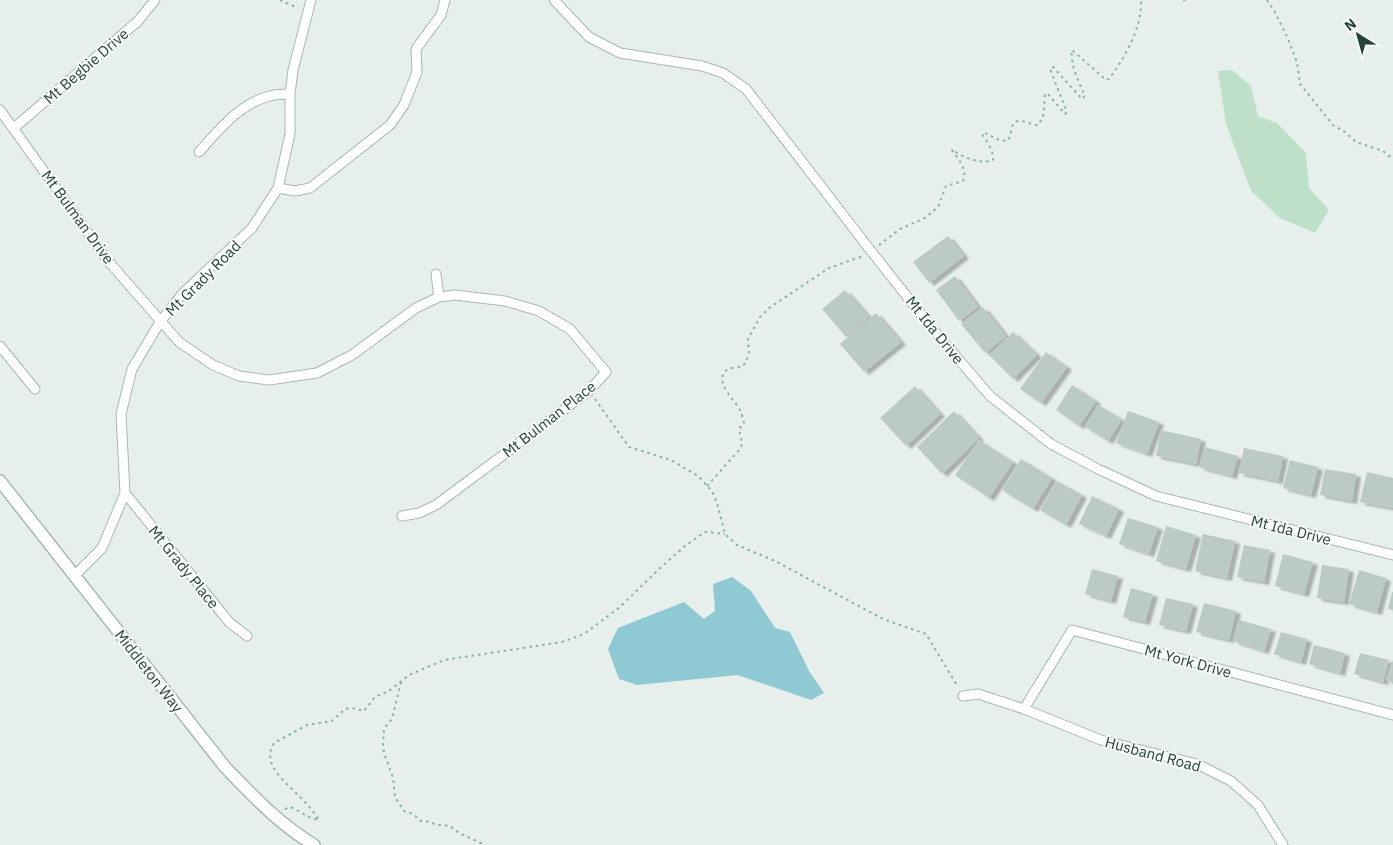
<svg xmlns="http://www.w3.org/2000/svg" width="1393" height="845" font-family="'IBM Plex Sans',sans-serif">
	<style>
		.green { fill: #bfe0c8 }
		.water { fill: #8ec9d4 }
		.building { fill: #bbcac4; filter: url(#shadow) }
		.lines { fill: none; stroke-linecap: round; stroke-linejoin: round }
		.minor-casing { stroke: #a8b8b2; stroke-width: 11 }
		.tertiary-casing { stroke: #a8b8b2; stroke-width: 14 }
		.path { stroke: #86b3a5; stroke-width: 2; stroke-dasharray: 2.5 4; stroke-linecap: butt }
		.minor { stroke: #fff; stroke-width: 9 }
		.tertiary { stroke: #fff; stroke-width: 11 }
		.labels { text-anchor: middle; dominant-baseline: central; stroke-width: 4; stroke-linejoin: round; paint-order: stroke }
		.street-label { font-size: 15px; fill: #24423a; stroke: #f7fbf9 }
	</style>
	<defs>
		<filter id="shadow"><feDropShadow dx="5" dy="3" stdDeviation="1" flood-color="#0004"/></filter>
	</defs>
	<rect width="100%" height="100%" fill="#e6efeb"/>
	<path class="green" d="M 1232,70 L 1251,86 L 1258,116 L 1277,123 L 1306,153 L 1309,188 L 1329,210 L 1315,233 L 1280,218 L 1251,191 L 1226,124 L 1218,71 Z"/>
	<path class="water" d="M 732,577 L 751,591 L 775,628 L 790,632 L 809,671 L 824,693 L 811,700 L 738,675 L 637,685 L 619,679 L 608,649 L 618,628 L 684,602 L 704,619 L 715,611 L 713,584 Z"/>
	<path class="building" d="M 948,236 L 964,256 L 929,283 L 913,262 Z
		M 955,276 L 978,307 L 959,321 L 936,290 Z
		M 845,290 L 869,317 L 846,337 L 822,309 Z
		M 983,307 L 1006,336 L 985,353 L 961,324 Z
		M 876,313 L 901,342 L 864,372 L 840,344 Z
		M 1013,332 L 1037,355 L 1013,379 L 989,355 Z
		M 1046,352 L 1067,367 L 1041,403 L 1020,389 Z
		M 1072,385 L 1096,401 L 1079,426 L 1056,410 Z
		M 915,386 L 940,414 L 906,446 L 880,418 Z
		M 1098,405 L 1122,419 L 1108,441 L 1085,427 Z
		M 954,411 L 979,438 L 942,474 L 917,447 Z
		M 1128,411 L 1159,422 L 1147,454 L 1116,443 Z
		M 1161,430 L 1201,439 L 1196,464 L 1156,456 Z
		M 979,440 L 1013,462 L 989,498 L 955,475 Z
		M 1205,447 L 1238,456 L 1232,476 L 1199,467 Z
		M 1244,448 L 1283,456 L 1278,481 L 1239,473 Z
		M 1021,459 L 1052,478 L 1033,509 L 1002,490 Z
		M 1290,460 L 1318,467 L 1311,495 L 1283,488 Z
		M 1325,469 L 1356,474 L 1352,501 L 1320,495 Z
		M 1367,472 L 1393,478 L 1393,508 L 1360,502 Z
		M 1057,481 L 1082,495 L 1066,525 L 1040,510 Z
		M 1092,496 L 1119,509 L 1106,536 L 1079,524 Z
		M 1128,518 L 1158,527 L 1149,554 L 1119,544 Z
		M 1166,526 L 1196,535 L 1186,569 L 1156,561 Z
		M 1203,534 L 1235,541 L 1227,578 L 1195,571 Z
		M 1244,545 L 1270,550 L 1264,582 L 1237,577 Z
		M 1283,554 L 1313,562 L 1304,594 L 1275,586 Z
		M 1322,565 L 1349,569 L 1344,602 L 1317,598 Z
		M 1092,569 L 1118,576 L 1111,601 L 1085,594 Z
		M 1359,570 L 1386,578 L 1377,612 L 1349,604 Z
		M 1131,588 L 1153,594 L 1145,622 L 1123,617 Z
		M 1392,592 L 1393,592 L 1393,610 L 1388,609 Z
		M 1166,598 L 1193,604 L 1186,631 L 1159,625 Z
		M 1204,603 L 1236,611 L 1229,640 L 1196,632 Z
		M 1239,620 L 1271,629 L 1264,651 L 1233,641 Z
		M 1281,632 L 1307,639 L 1301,662 L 1274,654 Z
		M 1314,645 L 1345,653 L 1340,673 L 1309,664 Z
		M 1360,653 L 1389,660 L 1383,682 L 1354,674 Z
		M 1393,660 L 1393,682 L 1386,680 Z"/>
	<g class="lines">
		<defs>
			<path id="minor" d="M 554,0 L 589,37 L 620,53 L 702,66 L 723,73 L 746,89 L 871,251 L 931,327 L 990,396 L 1051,444 L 1098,469 L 1156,496 L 1393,555
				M 0,110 L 109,262 L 179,342 L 213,365 L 239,376 L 269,380 L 317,373 L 352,355 L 416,308 L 439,297 L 455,295 L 505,301 L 539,311 L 570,329 L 606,372 L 589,391 L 436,505 L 419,513 L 402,516
				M 14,128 L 138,21 L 155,0
				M 199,152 C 219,130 240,103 270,96 C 277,94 284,94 290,94
				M 278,188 L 295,191 L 310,188 L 390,125 L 404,105 L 417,72 L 416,49 L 441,15 L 445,0
				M 436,274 L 439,297
				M 0,346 L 35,389
				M 125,493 L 229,622 L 247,636
				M 75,575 L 102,548 L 125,493 L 121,414 L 132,369 L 160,322 L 183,293 L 252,228 L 278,188 L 290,134 L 290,94 L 293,70 L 311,0
				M 963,696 L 978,694 L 1024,709 L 1101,740 L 1197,764 L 1231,781 L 1258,805 L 1283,845
				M 1024,709 L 1072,630 L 1393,715"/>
			<path id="tertiary" d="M 0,481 L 225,767 C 253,796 279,824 314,845"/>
		</defs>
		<use href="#minor" class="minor-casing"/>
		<use href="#tertiary" class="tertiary-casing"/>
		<path class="path" d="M 280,0 L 298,8
			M 1183,0 L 1186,0
			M 1267,0 L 1275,12 L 1288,39 L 1297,62 L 1300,84 L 1333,125 L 1345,132 L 1356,142 L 1383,151 L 1393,159
			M 879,245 L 900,229 L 925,218 L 938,207 L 946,186 L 963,181 C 968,169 958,159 952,150 C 964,157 979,165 993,160 C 994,151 987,142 982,134 L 985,133 L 999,140 L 1007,141 C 1013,136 1009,123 1018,121 C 1024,120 1031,125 1038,125 L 1043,117 L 1045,95 L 1047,93 L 1065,114 L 1067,112 L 1050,69 L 1053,67 L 1082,99 L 1085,96 C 1079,82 1070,65 1072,50 L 1106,80 L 1109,79 C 1124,59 1143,26 1141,0
			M 595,399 L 629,447 L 671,460 L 698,476 L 712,491 L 717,503 L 725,534 L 737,545 L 775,561 L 883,619 L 926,634 L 958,687
			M 707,486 L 741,448 L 742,443 L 739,429 L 744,423 C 743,420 742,415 741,412 C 736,401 712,381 727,370 C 731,367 738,368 743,366 L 746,362 L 749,352 L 748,339 L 760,317 L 769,308 L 829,268 L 863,256
			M 401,682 L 392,719 L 384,729 L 383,744 L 384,753 L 393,778 L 395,797 L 404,811 L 413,814 L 421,821 L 430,822 L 437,825 L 450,826 L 459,833 L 485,845
			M 285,809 L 291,807 L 311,818 L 319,820 C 314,812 308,805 301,798 C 288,784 260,765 274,743 L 307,725 L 332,721 L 345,709 L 352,708 L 364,711 L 375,697 L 389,691 L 409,675 L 444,660 L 562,642 L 584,634 L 620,607 L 659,569 L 685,546 L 705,532 L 725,534"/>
		<use href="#minor" class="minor"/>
		<use href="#tertiary" class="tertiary"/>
	</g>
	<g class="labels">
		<g class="street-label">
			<text transform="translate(86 66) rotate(-41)">Mt Begbie Drive</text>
			<text transform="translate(78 217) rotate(54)">Mt Bulman Drive</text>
			<text transform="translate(203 278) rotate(-45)">Mt Grady Road</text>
			<text transform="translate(935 330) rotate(51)">Mt Ida Drive</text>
			<text transform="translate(549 419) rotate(-38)">Mt Bulman Place</text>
			<text transform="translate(1291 530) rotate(14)">Mt Ida Drive</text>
			<text transform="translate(184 567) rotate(51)">Mt Grady Place</text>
			<text transform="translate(1188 661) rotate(15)">Mt York Drive</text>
			<text transform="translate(149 671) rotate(52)">Middleton Way</text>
			<text transform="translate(1153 754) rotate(15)">Husband Road</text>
		</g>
	</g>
	<g transform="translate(1358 35) rotate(323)" stroke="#f7fbf9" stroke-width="4" paint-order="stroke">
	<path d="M0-4L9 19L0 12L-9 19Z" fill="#24423a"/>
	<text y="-8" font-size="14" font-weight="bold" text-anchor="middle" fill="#24423a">N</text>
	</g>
</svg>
